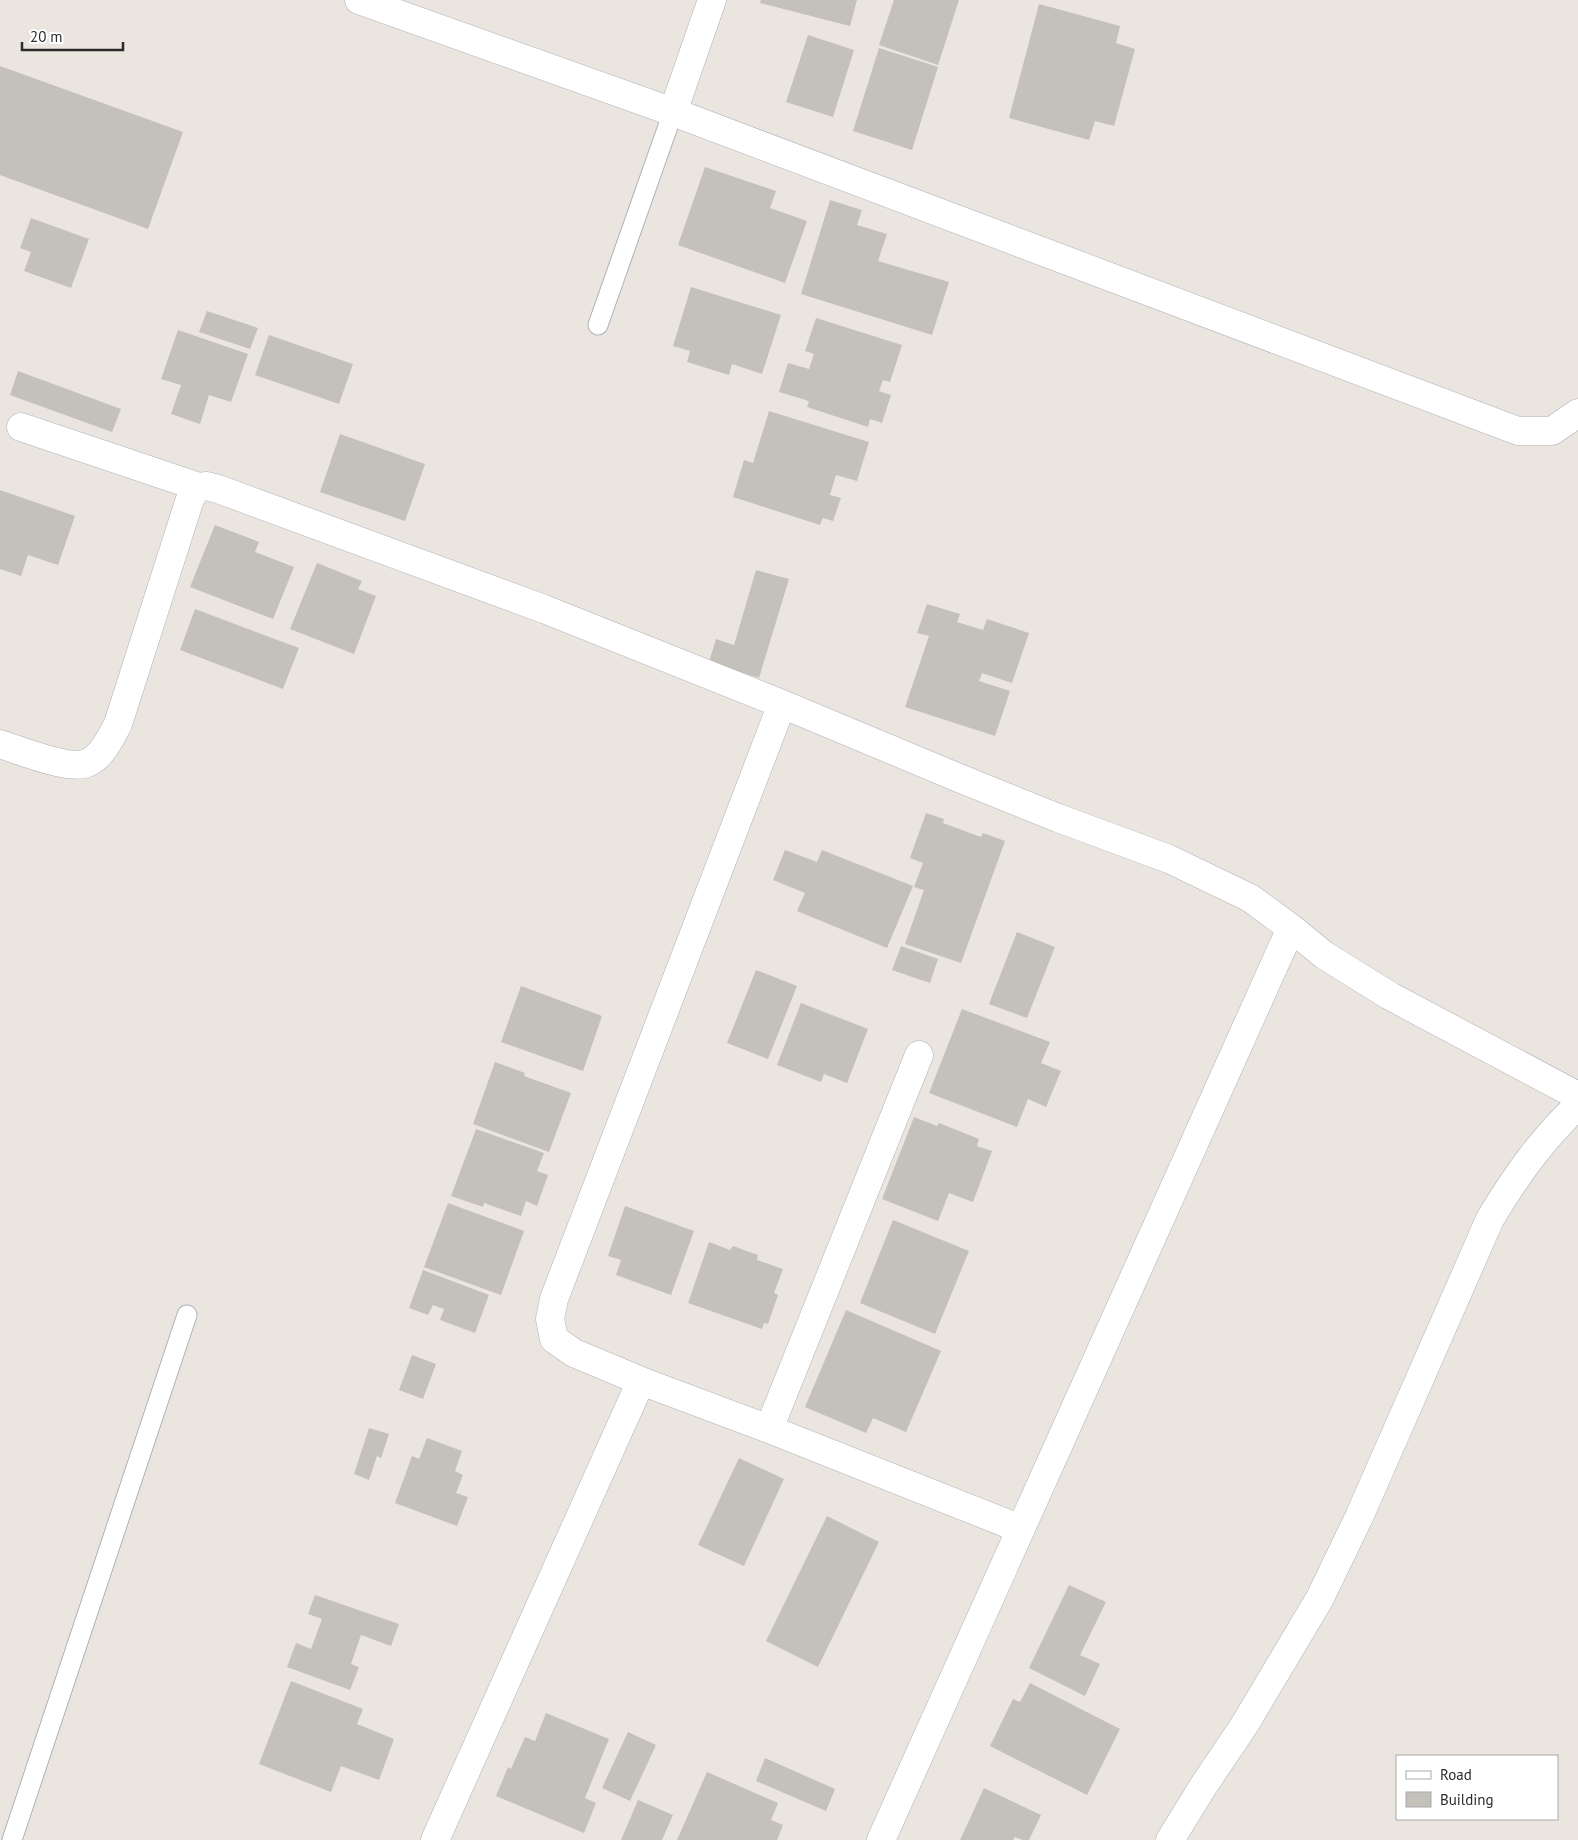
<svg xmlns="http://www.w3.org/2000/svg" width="1578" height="1840" font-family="'PT Sans',sans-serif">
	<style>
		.building { fill: #c4c0ba }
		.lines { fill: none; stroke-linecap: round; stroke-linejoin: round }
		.lane-casing { stroke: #afb1ba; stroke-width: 21 }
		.street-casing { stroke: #afb1ba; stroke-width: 29 }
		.lane { stroke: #fff; stroke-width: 19 }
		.street { stroke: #fff; stroke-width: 28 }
	</style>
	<rect width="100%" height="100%" fill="#ebe5df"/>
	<path class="building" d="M 761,0 L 857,0 L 850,26 L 760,3 Z
		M 894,0 L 959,0 L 938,65 L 879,45 Z
		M 1039,4 L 1120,26 L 1116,43 L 1135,49 L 1114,126 L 1095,121 L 1089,140 L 1009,118 Z
		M 808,35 L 854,50 L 833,117 L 786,102 Z
		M 879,48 L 938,67 L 912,150 L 853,131 Z
		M 0,66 L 183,132 L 148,229 L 0,175 Z
		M 705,167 L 776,191 L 770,208 L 807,221 L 785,283 L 678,245 Z
		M 830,200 L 862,210 L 857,225 L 887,234 L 878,261 L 949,282 L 932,335 L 801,294 Z
		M 31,218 L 89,239 L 71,288 L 24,271 L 31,252 L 20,248 Z
		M 691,287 L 781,315 L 762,374 L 732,364 L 729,375 L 687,362 L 690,351 L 673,346 Z
		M 207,311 L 258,328 L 250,349 L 199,332 Z
		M 816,318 L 902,345 L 890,382 L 883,380 L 879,391 L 891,395 L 882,423 L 870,419 L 868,427 L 807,407 L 809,401 L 779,392 L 788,363 L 809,369 L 814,354 L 805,351 Z
		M 178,330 L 248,354 L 231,402 L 209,395 L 200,424 L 171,414 L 181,385 L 161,379 Z
		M 269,335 L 353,364 L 339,404 L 255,375 Z
		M 18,371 L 121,409 L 112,432 L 10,395 Z
		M 769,411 L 869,442 L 857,481 L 836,475 L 830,495 L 841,498 L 833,521 L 823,518 L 820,525 L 733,497 L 744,460 L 753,463 Z
		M 340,434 L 425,464 L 405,521 L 320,492 Z
		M 0,490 L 75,516 L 58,565 L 28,555 L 21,576 L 0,569 Z
		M 215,525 L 259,542 L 255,552 L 294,567 L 273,619 L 190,587 Z
		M 317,563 L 362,581 L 358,589 L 376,596 L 354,654 L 290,629 Z
		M 756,570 L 789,579 L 759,678 L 709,662 L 716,639 L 734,645 Z
		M 927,604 L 960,614 L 957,622 L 983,630 L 987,619 L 1029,633 L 1012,683 L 982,673 L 979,681 L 1010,691 L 995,736 L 905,707 L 929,636 L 917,633 Z
		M 195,609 L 299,648 L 283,689 L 180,650 Z
		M 926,813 L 944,819 L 943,823 L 981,837 L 983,833 L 1005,841 L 961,963 L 905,944 L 924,890 L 914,887 L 923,863 L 910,858 Z
		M 785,850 L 817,862 L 822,850 L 913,886 L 887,948 L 797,911 L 805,893 L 773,880 Z
		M 1017,932 L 1055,947 L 1027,1018 L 989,1004 Z
		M 901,946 L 938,959 L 930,983 L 892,970 Z
		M 756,970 L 797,986 L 768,1059 L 727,1043 Z
		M 521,986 L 602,1016 L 583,1071 L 501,1042 Z
		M 801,1003 L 868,1029 L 847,1083 L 824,1074 L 821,1082 L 777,1065 Z
		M 962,1009 L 1050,1042 L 1041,1063 L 1061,1071 L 1046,1107 L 1028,1099 L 1017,1127 L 929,1093 Z
		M 495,1062 L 525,1073 L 524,1076 L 571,1093 L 549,1152 L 473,1124 Z
		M 914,1117 L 937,1126 L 939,1123 L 979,1139 L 977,1146 L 992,1151 L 973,1202 L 949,1193 L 938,1221 L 882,1199 Z
		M 476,1129 L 544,1153 L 537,1171 L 548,1175 L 537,1206 L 526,1201 L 521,1216 L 484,1203 L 483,1207 L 451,1196 Z
		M 448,1203 L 524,1231 L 501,1295 L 424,1267 Z
		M 625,1206 L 694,1231 L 671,1295 L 616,1275 L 621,1260 L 608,1256 Z
		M 893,1220 L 969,1251 L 935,1334 L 860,1303 Z
		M 709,1242 L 730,1250 L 733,1246 L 758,1255 L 757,1260 L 783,1269 L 774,1293 L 778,1295 L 768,1324 L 764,1323 L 762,1329 L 688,1303 Z
		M 423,1270 L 489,1295 L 475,1333 L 440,1320 L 444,1309 L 433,1305 L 428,1315 L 409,1308 Z
		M 846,1310 L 941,1351 L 906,1432 L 873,1418 L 866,1433 L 805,1407 Z
		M 412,1355 L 436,1364 L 423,1399 L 399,1390 Z
		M 369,1428 L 389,1434 L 381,1458 L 377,1456 L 369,1480 L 354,1474 Z
		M 427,1438 L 462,1451 L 455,1471 L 463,1475 L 456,1493 L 468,1497 L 457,1526 L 395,1503 L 412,1456 L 419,1459 Z
		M 739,1458 L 784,1479 L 744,1566 L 698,1545 Z
		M 827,1516 L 879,1542 L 818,1667 L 766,1641 Z
		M 1069,1585 L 1106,1602 L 1080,1655 L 1100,1664 L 1085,1696 L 1029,1668 Z
		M 315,1595 L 399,1624 L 391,1646 L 361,1635 L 351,1664 L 359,1667 L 350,1690 L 287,1667 L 296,1643 L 311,1649 L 322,1619 L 308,1614 Z
		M 291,1681 L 363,1709 L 357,1724 L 394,1739 L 379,1780 L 341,1766 L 331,1792 L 259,1764 Z
		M 1030,1683 L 1120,1729 L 1087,1795 L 990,1746 L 1013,1699 L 1020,1702 Z
		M 546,1713 L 609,1739 L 585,1798 L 596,1803 L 584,1833 L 496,1796 L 508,1767 L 511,1769 L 525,1737 L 535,1741 Z
		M 628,1732 L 656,1745 L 630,1801 L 602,1788 Z
		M 765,1758 L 835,1789 L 826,1811 L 756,1781 Z
		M 707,1772 L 778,1803 L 771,1820 L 783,1825 L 777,1840 L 677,1840 Z
		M 984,1788 L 1041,1815 L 1029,1840 L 1023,1840 L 1015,1837 L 1013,1840 L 960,1840 Z
		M 638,1800 L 673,1815 L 662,1840 L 621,1840 Z"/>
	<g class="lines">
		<defs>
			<path id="lane" d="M 598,325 L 673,112
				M 12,1840 L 187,1315"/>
			<path id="street" d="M 359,0 L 673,112 L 1518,431 L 1552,431 L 1578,413
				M 673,112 L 712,0
				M 21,427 L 199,487 L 207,486 L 218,489 L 544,609 L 782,704 L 954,776 L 1058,818 L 1169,859 L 1250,898 L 1291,928 L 1324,955 L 1390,996 L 1578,1096
				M 782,704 L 554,1299 L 550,1319 L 554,1339 L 574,1353 L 641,1381 L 769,1429 L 1021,1529
				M 0,744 C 19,750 70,771 87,763 C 102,757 111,737 118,724 L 189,502 L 193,493 L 199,487
				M 769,1429 L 919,1055
				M 435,1840 L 641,1381
				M 881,1840 L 1291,928
				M 1170,1840 L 1204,1785 L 1245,1724 L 1320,1598 L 1359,1517 L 1490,1219 C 1517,1174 1541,1141 1578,1105"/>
		</defs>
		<use href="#lane" class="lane-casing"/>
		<use href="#street" class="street-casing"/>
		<use href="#lane" class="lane"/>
		<use href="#street" class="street"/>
	</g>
	<rect x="1396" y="1755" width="162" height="65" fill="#ffffff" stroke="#aaaaaa"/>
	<rect x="1406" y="1771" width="25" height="8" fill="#ffffff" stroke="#aaaaaa"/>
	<text x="1440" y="1780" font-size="15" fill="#2b2b2b">Road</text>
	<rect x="1406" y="1792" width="25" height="15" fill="#c4c0ba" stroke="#aaaaaa"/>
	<text x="1440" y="1805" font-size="15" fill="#2b2b2b">Building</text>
	<path d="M22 42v8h101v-8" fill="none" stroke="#2b2b2b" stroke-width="2.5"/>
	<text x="30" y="42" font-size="15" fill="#2b2b2b" stroke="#ffffff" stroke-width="4" paint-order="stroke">20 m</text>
</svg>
